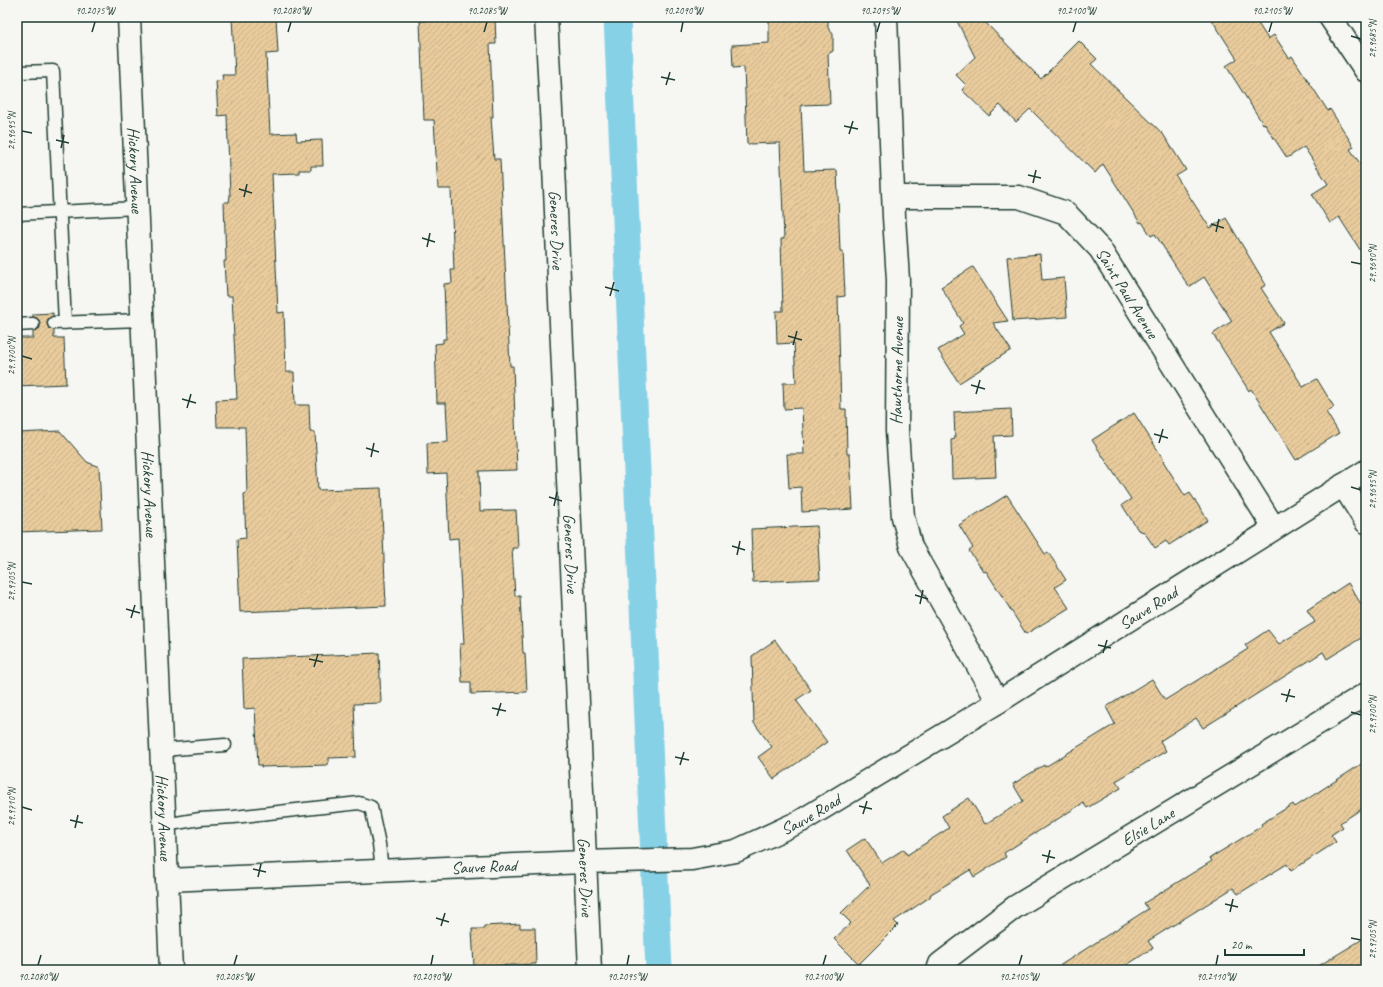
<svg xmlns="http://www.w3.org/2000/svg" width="1383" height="987" font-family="Caveat,sans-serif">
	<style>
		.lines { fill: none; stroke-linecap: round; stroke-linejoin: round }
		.canal { stroke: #87d1e7; stroke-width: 27 }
		.building { fill: url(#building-hatch); stroke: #1f3d34 }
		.service-casing { stroke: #1f3d34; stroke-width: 15 }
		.minor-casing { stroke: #1f3d34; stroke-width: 25 }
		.tertiary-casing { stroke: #1f3d34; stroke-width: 25 }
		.service { stroke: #f6f6f2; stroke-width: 12 }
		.minor { stroke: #f6f6f2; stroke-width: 22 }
		.tertiary { stroke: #f6f6f2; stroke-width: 22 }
		.ticks { fill: none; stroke: #1f3d34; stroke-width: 1.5 }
		.labels { text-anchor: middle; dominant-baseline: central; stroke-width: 3; stroke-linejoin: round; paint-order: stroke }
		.street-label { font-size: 17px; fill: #1f3d34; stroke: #f6f6f2 }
		.neatline { fill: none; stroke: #1f3d34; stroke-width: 1.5 }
		.ticks-label { font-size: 10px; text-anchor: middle; fill: #1f3d34 }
	</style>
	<defs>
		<pattern id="building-hatch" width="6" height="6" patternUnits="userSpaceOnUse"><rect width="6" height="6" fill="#e9cb9c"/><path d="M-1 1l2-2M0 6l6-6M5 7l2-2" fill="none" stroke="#c7af87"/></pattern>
	</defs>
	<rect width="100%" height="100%" fill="#f6f6f2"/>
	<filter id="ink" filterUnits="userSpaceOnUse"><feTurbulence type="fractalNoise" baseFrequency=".025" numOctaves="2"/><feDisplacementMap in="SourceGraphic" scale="8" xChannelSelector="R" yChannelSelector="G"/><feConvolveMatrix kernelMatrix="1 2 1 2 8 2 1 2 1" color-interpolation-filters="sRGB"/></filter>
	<g filter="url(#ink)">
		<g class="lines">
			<path class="canal" d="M 617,17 L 659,970"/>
		</g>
		<path class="building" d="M 232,17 L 276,17 L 278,53 L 266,54 L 270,134 L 296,133 L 297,141 L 322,140 L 323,166 L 311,166 L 311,170 L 299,170 L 299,173 L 272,174 L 278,313 L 284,312 L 286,372 L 294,372 L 295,405 L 309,405 L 310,432 L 315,432 L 318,490 L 381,488 L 386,606 L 240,612 L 237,539 L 246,538 L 244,494 L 247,493 L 245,427 L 217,427 L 216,400 L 237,399 L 232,296 L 226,296 L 224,261 L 226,261 L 224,202 L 229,202 L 230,196 L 227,115 L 218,116 L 216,81 L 223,80 L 222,75 L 235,75 Z
			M 426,17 L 495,17 L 496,44 L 490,44 L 493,117 L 491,117 L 494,159 L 500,159 L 510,366 L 513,366 L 517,470 L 479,471 L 480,511 L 516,510 L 518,548 L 512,548 L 515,596 L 520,596 L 523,653 L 525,653 L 527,692 L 471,694 L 471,682 L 462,682 L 460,644 L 464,644 L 458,538 L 449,539 L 446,473 L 428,474 L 427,443 L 448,442 L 446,403 L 437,403 L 435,344 L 443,343 L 443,339 L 446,339 L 444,284 L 452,283 L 451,270 L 454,270 L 451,189 L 438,189 L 434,120 L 424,120 L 420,21 L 426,21 Z
			M 769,17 L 828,17 L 828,28 L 833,34 L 833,51 L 828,54 L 830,104 L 801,105 L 804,171 L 837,170 L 840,251 L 843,251 L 845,296 L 838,297 L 841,409 L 846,409 L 847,454 L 850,454 L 853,509 L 802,512 L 801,487 L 789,488 L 787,454 L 804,454 L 802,408 L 784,409 L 783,383 L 796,383 L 794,343 L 777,344 L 776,311 L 783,311 L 781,239 L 784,239 L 780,143 L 747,144 L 744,67 L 733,68 L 732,45 L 769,43 Z
			M 955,17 L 980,17 L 1041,79 L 1079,41 L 1097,59 L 1091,64 L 1163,134 L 1186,170 L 1176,176 L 1210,228 L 1226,218 L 1266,285 L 1261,288 L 1284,323 L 1269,332 L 1303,387 L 1317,379 L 1334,407 L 1326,412 L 1339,433 L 1296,460 L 1251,389 L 1249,391 L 1213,334 L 1232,321 L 1204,277 L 1189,287 L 1155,234 L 1151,236 L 1142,222 L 1140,223 L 1103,164 L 1095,173 L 1030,109 L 1016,122 L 1000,105 L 989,116 L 962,90 L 966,85 L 956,75 L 975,57 Z
			M 1210,17 L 1254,17 L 1268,39 L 1274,35 L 1289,58 L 1292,56 L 1328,111 L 1330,109 L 1354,147 L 1350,149 L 1366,172 L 1366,259 L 1339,217 L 1330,223 L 1312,194 L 1328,184 L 1304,147 L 1287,158 L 1264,123 L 1263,124 L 1226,66 L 1237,59 Z
			M 1040,254 L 1042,280 L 1064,278 L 1067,317 L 1013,321 L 1007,257 Z
			M 973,267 L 1008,321 L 993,323 L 1011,350 L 959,383 L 938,350 L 964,334 L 959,326 L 963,323 L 941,287 Z
			M 53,313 L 53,316 L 48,319 L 47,324 L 48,327 L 54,330 L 54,338 L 64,338 L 66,384 L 17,386 L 17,338 L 33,338 L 33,332 L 37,330 L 40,328 L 40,324 L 39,320 L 37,318 L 33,317 L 33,314 Z
			M 1011,409 L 1012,435 L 994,436 L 996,477 L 952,479 L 951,440 L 955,439 L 954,412 Z
			M 1134,413 L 1164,460 L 1163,461 L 1185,496 L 1190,493 L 1208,520 L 1169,545 L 1166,541 L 1155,548 L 1144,532 L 1138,530 L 1122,505 L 1131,499 L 1092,440 Z
			M 60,431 L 87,462 L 99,467 L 102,529 L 17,532 L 17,433 Z
			M 1007,495 L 1045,554 L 1048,552 L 1066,580 L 1055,587 L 1069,608 L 1026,634 L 986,571 L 984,572 L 969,551 L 973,548 L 959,525 Z
			M 817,526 L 820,579 L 753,582 L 751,529 Z
			M 1348,583 L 1366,612 L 1366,635 L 1327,659 L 1323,652 L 1203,728 L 1196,718 L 1160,741 L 1166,751 L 1116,781 L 1121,788 L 1087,808 L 1083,803 L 1004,853 L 1006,857 L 974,877 L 970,870 L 931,894 L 930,897 L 894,921 L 898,925 L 859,964 L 834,939 L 851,923 L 841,913 L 870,885 L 847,850 L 865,838 L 882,863 L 904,849 L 907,855 L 949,828 L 942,816 L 969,798 L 985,824 L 1023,801 L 1013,784 L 1044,765 L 1045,767 L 1115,724 L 1106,707 L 1152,679 L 1165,700 L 1248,649 L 1245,645 L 1268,630 L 1279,644 L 1315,622 L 1307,610 Z
			M 775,640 L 811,690 L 796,700 L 827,742 L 774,779 L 758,757 L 772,747 L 754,723 L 752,656 Z
			M 379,653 L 381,703 L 354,704 L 356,757 L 329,758 L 329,762 L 327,763 L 327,765 L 261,767 L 261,765 L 258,765 L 255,708 L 244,709 L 242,659 Z
			M 1366,761 L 1366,806 L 1340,823 L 1343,827 L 1331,835 L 1336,842 L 1291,871 L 1287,864 L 1238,894 L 1233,888 L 1148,941 L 1153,948 L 1119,970 L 1053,970 L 1148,909 L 1144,903 L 1212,861 L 1210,858 L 1262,826 L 1261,824 L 1293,804 L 1295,807 Z
			M 520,924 L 520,928 L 535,928 L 536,964 L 474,967 L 472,929 L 484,929 L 484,926 Z
			M 1366,937 L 1366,970 L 1312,970 Z"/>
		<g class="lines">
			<defs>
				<path id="service" d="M 17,72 L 53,71 L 65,323
					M 17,214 L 137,208
					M 54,323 L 142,320
					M 17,325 L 33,324
					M 162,750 L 225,745
					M 165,825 L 200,819 L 234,817 L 359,803 L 371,807 L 379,844 L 382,870"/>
				<g id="minor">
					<path id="s1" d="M 546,17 L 554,167 L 590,970"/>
					<path d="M 886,17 L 894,217 L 898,280 L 897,431 L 903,517 L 911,547 L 998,702"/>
					<path d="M 1330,17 L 1366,71"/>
					<path id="s2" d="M 894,197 L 1019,197 L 1066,213 L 1100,249 L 1274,528"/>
					<path d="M 1343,485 L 1366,522"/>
					<path d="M 167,880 L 171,970"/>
					<path id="s3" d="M 938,970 L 940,964 L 1015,907 L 1366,694"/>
				</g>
				<g id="tertiary">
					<path id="s4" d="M 129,17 L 167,880 L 584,862 L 692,859 L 736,851 L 801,821 L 998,702 L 1366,471"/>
				</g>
			</defs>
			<use href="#service" class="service-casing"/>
			<use href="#minor" class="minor-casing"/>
			<use href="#tertiary" class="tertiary-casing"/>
			<use href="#service" class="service"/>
			<use href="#minor" class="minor"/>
			<use href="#tertiary" class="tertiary"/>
		</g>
	</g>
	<path class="ticks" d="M 92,32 L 95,22M 288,32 L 291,22M 484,32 L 487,22M 681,32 L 683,22M 877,32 L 880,22M 1073,32 L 1076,22M 1269,32 L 1272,22M 1351,36 L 1361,39M 661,77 L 675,80M 666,85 L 670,72M 844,126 L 858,129M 22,131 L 32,133M 849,134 L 853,121M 56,140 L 69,143M 61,148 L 64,135M 1028,175 L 1041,178M 1033,183 L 1036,170M 239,189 L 252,193M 244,197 L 247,184M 1211,224 L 1224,228M 1216,232 L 1219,219M 422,238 L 435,242M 427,247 L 430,233M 1351,262 L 1361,264M 605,287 L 619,291M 610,296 L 614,282M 788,336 L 802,340M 793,345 L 797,331M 22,356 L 32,359M 971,385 L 985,389M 976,394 L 980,380M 182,399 L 196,403M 187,408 L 191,394M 1154,434 L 1168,438M 1159,443 L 1163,429M 366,448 L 379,452M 371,457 L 374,443M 1351,487 L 1361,490M 549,497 L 562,501M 554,506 L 557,492M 732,546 L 745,550M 737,555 L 740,541M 22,582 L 32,584M 915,595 L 928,599M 920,604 L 923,590M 126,609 L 140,613M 131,618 L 135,605M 1098,645 L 1111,648M 1103,653 L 1107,640M 309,659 L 323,662M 314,667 L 318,654M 1281,694 L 1295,697M 1286,702 L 1290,689M 492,708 L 506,711M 1351,712 L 1361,715M 497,716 L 501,703M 675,757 L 689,760M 680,765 L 684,752M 859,806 L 872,809M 22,807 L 32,810M 863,814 L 867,801M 70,820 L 83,823M 75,828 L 78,815M 1042,855 L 1055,858M 1047,863 L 1050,850M 253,869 L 266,872M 258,877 L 261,864M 1225,904 L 1238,907M 1230,912 L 1233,899M 436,918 L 449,922M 441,926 L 445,913M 1351,938 L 1361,940M 38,965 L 41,955M 234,965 L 237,955M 431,965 L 433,955M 627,965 L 629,955M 823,965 L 826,955M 1019,965 L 1022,955M 1216,965 L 1218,955"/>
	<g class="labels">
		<g class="street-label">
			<text stroke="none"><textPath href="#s4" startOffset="153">Hickory Avenue</textPath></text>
			<text stroke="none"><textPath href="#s1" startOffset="213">Generes Drive</textPath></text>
			<text stroke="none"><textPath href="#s2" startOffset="276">Saint Paul Avenue</textPath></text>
			<text transform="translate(897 371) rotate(-89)">Hawthorne Avenue</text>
			<text stroke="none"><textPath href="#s4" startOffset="477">Hickory Avenue</textPath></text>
			<text stroke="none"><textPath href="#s1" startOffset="537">Generes Drive</textPath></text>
			<text stroke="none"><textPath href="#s4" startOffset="1913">Sauve Road</textPath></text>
			<text stroke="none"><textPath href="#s4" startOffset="1517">Sauve Road</textPath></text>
			<text stroke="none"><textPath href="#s4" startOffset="801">Hickory Avenue</textPath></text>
			<text stroke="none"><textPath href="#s3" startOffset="256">Elsie Lane</textPath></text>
			<text stroke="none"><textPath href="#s4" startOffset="1181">Sauve Road</textPath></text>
			<text stroke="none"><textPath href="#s1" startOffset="861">Generes Drive</textPath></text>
		</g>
	</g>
	<rect width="1383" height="987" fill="none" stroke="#f6f6f2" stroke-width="44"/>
	<path d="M1225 949v6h79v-6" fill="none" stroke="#1f3d34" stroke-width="2"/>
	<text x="1231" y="949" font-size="12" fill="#1f3d34" stroke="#f6f6f2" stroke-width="3" paint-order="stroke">20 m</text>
	<rect x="22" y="22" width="1339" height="943" class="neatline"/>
	<g class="ticks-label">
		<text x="95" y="14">90.2075°W</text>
		<text x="291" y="14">90.2080°W</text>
		<text x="487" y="14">90.2085°W</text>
		<text x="683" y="14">90.2090°W</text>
		<text x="880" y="14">90.2095°W</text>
		<text x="1076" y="14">90.2100°W</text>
		<text x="1272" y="14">90.2105°W</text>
		<text transform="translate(1372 39) rotate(-90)" y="4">29.9685°N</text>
		<text transform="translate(11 131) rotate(-90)" y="4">29.9695°N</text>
		<text transform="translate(1372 264) rotate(-90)" y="4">29.9690°N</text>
		<text transform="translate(11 356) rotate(-90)" y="4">29.9700°N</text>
		<text transform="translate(1372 490) rotate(-90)" y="4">29.9695°N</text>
		<text transform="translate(11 582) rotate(-90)" y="4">29.9705°N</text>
		<text transform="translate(1372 715) rotate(-90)" y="4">29.9700°N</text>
		<text transform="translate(11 807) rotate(-90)" y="4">29.9710°N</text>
		<text transform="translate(1372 940) rotate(-90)" y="4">29.9705°N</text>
		<text x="38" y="980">90.2080°W</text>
		<text x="234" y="980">90.2085°W</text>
		<text x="431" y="980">90.2090°W</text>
		<text x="627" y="980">90.2095°W</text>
		<text x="823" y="980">90.2100°W</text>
		<text x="1019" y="980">90.2105°W</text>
		<text x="1216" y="980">90.2110°W</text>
	</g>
</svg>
